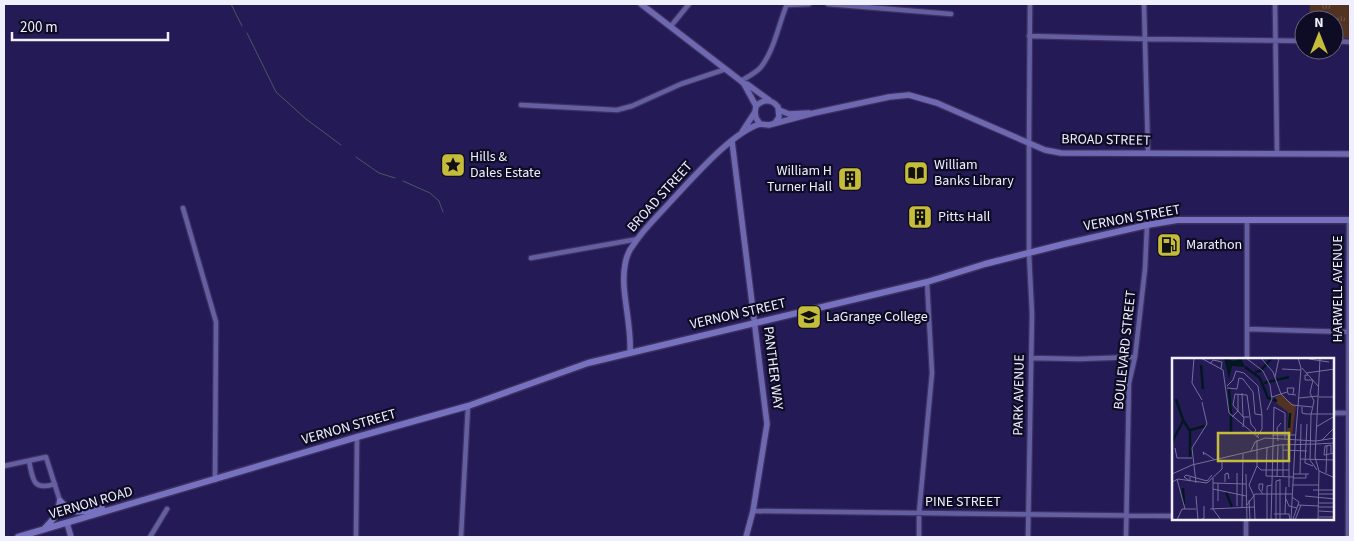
<svg xmlns="http://www.w3.org/2000/svg" width="1354" height="541" font-family="'Source Sans 3',sans-serif">
	<style>
		.grass { fill: url(#grass-tufts) }
		.lines { fill: none; stroke-linecap: round; stroke-linejoin: round }
		.stream { stroke: #495862; stroke-width: 1 }
		.street-casing { stroke: #3d3061; stroke-width: 7 }
		.secondary-casing { stroke: #3d3061; stroke-width: 8 }
		.primary-casing { stroke: #3d3061; stroke-width: 9 }
		.street { stroke: #635fa1; stroke-width: 4.5 }
		.secondary { stroke: #6d68b0; stroke-width: 5.5 }
		.primary { stroke: #7672c0; stroke-width: 6 }
		.labels { text-anchor: middle; dominant-baseline: central; stroke-width: 4.5; stroke-linejoin: round; paint-order: stroke }
		.street-label { font-size: 14px; fill: #efefff; stroke: #0e0b25 }
		.poi-label { font-size: 14px; fill: #efefff; stroke: #0e0b25; text-anchor: start }
		.inset-river { fill: none; stroke: #02171f; stroke-width: 2.5 }
		.inset-road { fill: none; stroke: #756f9a; stroke-width: 1 }
		.view { fill: #c6bc3c; fill-opacity: 0.15; stroke: #c6bc3c; stroke-width: 2.5 }
		.inset-edge { fill: none; stroke: #efefff; stroke-width: 2.5 }
	</style>
	<defs>
		<pattern id="grass-tufts" width="24" height="20" patternUnits="userSpaceOnUse" patternTransform="scale(1.25)"><rect width="24" height="20" fill="#513223"/><path d="M3 7l-1-3M5 7V3M7 7l1-3M15 17l-1-3M17 17v-4M19 17l1-3" fill="none" stroke="#6a5044"/></pattern>
	</defs>
	<rect width="100%" height="100%" fill="#241a56"/>
	<path class="grass" d="M 1310,4 L 1350,4 L 1350,38 L 1334,38 L 1334,20 L 1309,20 Z"/>
	<g class="lines">
		<path class="stream" d="M 231,4 L 242,26
			M 247,33 L 276,92 L 306,119 L 341,145
			M 356,157 L 379,173 L 395,178
			M 403,181 L 430,193 L 439,201 L 443,212"/>
		<defs>
			<path id="street" d="M 828,4 L 951,14
				M 1144,4 L 1148,153
				M 1275,4 L 1277,153
				M 787,5 L 809,4
				M 671,26 L 689,4
				M 1029,36 L 1146,39 L 1304,41
				M 1334,41 L 1350,42
				M 741,81 C 747,77 756,73 761,67 C 774,51 779,23 787,4
				M 521,105 L 617,110 L 632,106 L 681,84 L 726,69
				M 183,208 L 216,322 L 215,480
				M 531,258 L 638,239
				M 1247,329 L 1350,332
				M 1031,358 L 1079,359 L 1135,357
				M 1247,360 L 1247,220
				M 1333,413 L 1349,413
				M 29,461 C 33,479 32,491 55,484
				M 4,466 L 46,457 L 60,501
				M 753,511 L 1173,516
				M 150,537 L 167,509
				M 356,537 L 357,437
				M 461,537 L 468,406
				M 919,537 L 919,513 L 932,373 L 927,282
				M 1028,537 L 1032,314 L 1029,253 L 1029,142 L 1030,4
				M 1126,537 L 1129,383 L 1135,357 L 1145,269 L 1147,225
				M 1246,537 L 1246,520
				M 1348,537 L 1349,220"/>
			<path id="secondary" d="M 641,4 L 741,81 L 744,84 L 756,106
				M 744,84 L 747,84 L 769,100
				M 779,110 L 789,114 L 809,113
				M 755,112 L 756,118 L 760,124 L 769,125 L 814,113 L 889,97 L 909,95 L 937,103 L 1045,150 L 1061,153 L 1350,154
				M 742,132 L 755,112 L 756,106 C 763,99 772,99 778,107 L 779,117 L 775,123
				M 732,141 L 767,424 L 753,511 L 746,537
				M 630,352 C 632,324 620,290 625,265 C 626,257 629,250 634,244 C 644,228 659,215 671,201 C 692,179 732,132 760,124
				M 67,523 L 71,537"/>
			<path id="primary" d="M 60,501 C 75,517 82,511 102,508
				M 44,529 C 53,520 58,514 60,501
				M 18,537 L 357,437 L 468,406 L 588,363 L 927,282 L 985,264 L 1064,244 L 1147,225 L 1177,220 L 1350,220"/>
		</defs>
		<use href="#street" class="street-casing"/>
		<use href="#secondary" class="secondary-casing"/>
		<use href="#primary" class="primary-casing"/>
		<use href="#street" class="street"/>
		<use href="#secondary" class="secondary"/>
		<use href="#primary" class="primary"/>
	</g>
	<defs>
		<symbol id="sight-square" viewBox="-11 -11 22 22"><rect x="-9" y="-9" width="18" height="18" rx="4" fill="#c6bc3c" stroke="#0e0b25"/><path d="M0-6L1.8-2.2L6-1.7L2.9 1.2L3.7 5.4L0 3.3L-3.7 5.4L-2.9 1.2L-6-1.7L-1.8-2.2Z" fill="#111"/></symbol>
		<symbol id="library-square" viewBox="-11 -11 22 22"><rect x="-9" y="-9" width="18" height="18" rx="4" fill="#c6bc3c" stroke="#0e0b25"/><path d="M-6-4Q-3-5.5-.7-3.5V5Q-3 3-6 4ZM6-4Q3-5.5 .7-3.5V5Q3 3 6 4Z" fill="#111"/></symbol>
		<symbol id="building-square" viewBox="-11 -11 22 22"><rect x="-9" y="-9" width="18" height="18" rx="4" fill="#c6bc3c" stroke="#0e0b25"/><path d="M-4-6H4V6H1V3H-1V6H-4ZM-2.5-4.3h1.7v1.8h-1.7ZM.8-4.3h1.7v1.8H.8ZM-2.5-1h1.7V.8h-1.7ZM.8-1h1.7V.8H.8Z" fill="#111"/></symbol>
		<symbol id="fuel-square" viewBox="-11 -11 22 22"><rect x="-9" y="-9" width="18" height="18" rx="4" fill="#c6bc3c" stroke="#0e0b25"/><path d="M-5.5-6h7V0h2V4h1.3V-2.5L3-4.5l.8-.8L6-3V5H2.5V1h-1V6h-7ZM-4.2-4.7v3.2H.2V-4.7Z" fill="#111"/></symbol>
		<symbol id="university-square" viewBox="-11 -11 22 22"><rect x="-9" y="-9" width="18" height="18" rx="4" fill="#c6bc3c" stroke="#0e0b25"/><path d="M0-5L7-2L0 1L-7-2ZM-4 1L0 2.5L4 1V4Q0 6-4 4Z" fill="#111"/></symbol>
	</defs>
	<g fill-rule="evenodd">
		<use href="#sight-square" x="439" y="151" width="28" height="28"/>
		<use href="#library-square" x="902" y="159" width="28" height="28"/>
		<use href="#building-square" x="836" y="165" width="28" height="28"/>
		<use href="#building-square" x="906" y="203" width="28" height="28"/>
		<use href="#fuel-square" x="1155" y="231" width="28" height="28"/>
		<use href="#university-square" x="795" y="303" width="28" height="28"/>
	</g>
	<g class="labels">
		<g class="street-label">
			<text transform="translate(1106 140) rotate(1)">BROAD STREET</text>
			<text transform="translate(660 197) rotate(-48)">BROAD STREET</text>
			<text transform="translate(1132 218) rotate(-10)">VERNON STREET</text>
			<text transform="translate(1338 289) rotate(-90)">HARWELL AVENUE</text>
			<text transform="translate(738 314) rotate(-13)">VERNON STREET</text>
			<text transform="translate(1125 350) rotate(-84)">BOULEVARD STREET</text>
			<text transform="translate(773 368) rotate(83)">PANTHER WAY</text>
			<text transform="translate(1019 395) rotate(-89)">PARK AVENUE</text>
			<text transform="translate(349 427) rotate(-16)">VERNON STREET</text>
			<text x="963" y="502">PINE STREET</text>
			<text transform="translate(91 503) rotate(-16)">VERNON ROAD</text>
		</g>
		<g class="poi-label">
			<text x="470" y="157">Hills &amp;<tspan x="470" dy="16">Dales Estate</tspan></text>
			<text x="934" y="165">William<tspan x="934" dy="16">Banks Library</tspan></text>
			<text x="832" y="171" text-anchor="end">William H<tspan x="832" dy="16">Turner Hall</tspan></text>
			<text x="938" y="217">Pitts Hall</text>
			<text x="1186" y="245">Marathon</text>
			<text x="826" y="317">LaGrange College</text>
		</g>
	</g>
	<g transform="translate(1172 358)">
		<rect width="162" height="162" fill="#241a56"/>
		<path d="M 109,37 L 124,48 L 120,77 L 115,77 L 116,54 L 104,45 L 104,39 Z" fill="#513223"/>
		<path d="M 52,0 L 62,3 L 69,0 L 73,9 L 60,8 L 57,21 Z" fill="#02171f"/>
		<path class="inset-river" d="M 29,7 L 31,31M 73,9 L 88,20 L 96,40 L 105,43M 83,14 L 88,13 L 100,0M 92,25 L 117,19M 57,31 L 59,56M 4,41 L 11,62 L 18,73 L 18,99M 117,70 L 118,55M 18,72 L 33,68M 59,76 L 59,58M 0,84 L 11,63M 11,130 L 12,146M 54,134 L 60,149"/>
		<path class="inset-road" d="M 22,0 L 20,25 L 30,42M 29,0 L 51,12 L 57,55 L 87,80M 74,0 L 91,13 L 98,27 L 100,41 L 95,52M 89,0 L 101,14 L 109,36 L 120,47 L 140,49M 148,0 L 143,99 L 147,113 L 163,120M 137,1 L 157,4M 38,6 L 41,2 L 50,4 L 49,11M 130,10 L 146,28M 110,11 L 129,12M 134,15 L 163,11M 136,17 L 133,17 L 133,22 L 141,22 L 138,35 L 142,43 L 139,57 L 138,102 L 145,112M 103,19 L 107,0M 55,28 L 61,22 L 64,13 L 72,15 L 86,28 L 90,57 L 90,71 L 85,79M 55,30 L 65,31 L 67,20 L 71,21 L 81,34 L 83,56 L 90,57M 70,35 L 71,59 L 77,59M 121,36 L 122,30 L 115,30 L 116,36 L 124,37M 100,39 L 115,34M 147,39 L 163,39M 127,40 L 146,38M 130,49 L 130,55 L 134,56 L 163,56M 60,59 L 66,53 L 66,36M 135,66 L 133,105 L 141,108M 71,69 L 72,60 L 61,47 L 63,36 L 75,37 L 79,66 L 84,72 L 81,76M 144,69 L 161,59M 100,77 L 124,77M 150,82 L 163,69M 106,83 L 105,70 L 109,65M 144,83 L 163,80M 123,86 L 129,10 L 126,0M 144,86 L 163,85M 3,90 L 5,100 L 20,100M 95,90 L 94,118 L 121,119M 111,92 L 135,93M 79,93 L 83,84 L 93,80 L 144,83M 159,95 L 159,87 L 153,88 L 152,97 L 163,95M 32,97 L 31,94 L 43,102M 128,101 L 163,102M 85,108 L 89,112 L 117,112M 65,115 L 65,148M 154,115 L 155,88M 0,116 L 20,107 L 106,87 L 144,86M 74,116 L 75,162M 121,116 L 137,116M 128,116 L 129,66M 18,119 L 18,123 L 12,119 L 14,117 L 35,123 L 40,117M 105,119 L 106,87M 111,119 L 111,86M 41,120 L 41,151 L 49,162M 121,120 L 134,120 L 134,116M 5,121 L 13,151M 0,124 L 6,121 L 35,125 L 50,111 L 50,102M 53,124 L 53,116 L 56,115 L 57,121M 24,125 L 20,90 L 35,66 L 30,44M 41,125 L 74,126M 121,127 L 147,127M 117,129 L 117,86M 41,131 L 74,138M 141,132 L 163,132M 90,133 L 91,126 L 87,126 L 87,131 L 91,136M 147,136 L 163,136M 24,138 L 26,162M 133,138 L 163,141M 120,139 L 127,144 L 121,161M 114,141 L 117,148 L 125,150M 77,142 L 78,162M 46,143 L 46,125M 147,145 L 163,145M 75,147 L 83,136 L 120,136M 126,147 L 147,148M 70,149 L 71,96M 147,149 L 163,149M 38,151 L 82,149M 147,153 L 163,154M 102,156 L 117,156 L 118,162M 113,156 L 114,129M 147,159 L 163,159M 83,161 L 82,138 L 77,127 L 85,108 L 85,82M 5,162 L 10,151 L 24,151M 28,162 L 32,160 L 32,148M 95,162 L 95,128 L 100,127M 99,162 L 102,49 L 113,55 L 113,81M 104,162 L 104,123 L 108,122M 108,162 L 108,121M 119,162 L 123,87M 123,162 L 129,147M 146,162 L 147,113"/>
		<path class="view" d="M 46,75 L 117,75 L 117,103 L 46,103 Z"/>
		<rect width="162" height="162" class="inset-edge"/>
	</g>
	<rect width="1354" height="541" fill="none" stroke="#efefff" stroke-width="10"/>
	<g transform="translate(1319 35)"><circle r="24" fill="#0e0b25" stroke="#68667c"/>
	<path d="M0-4L9 19L0 12L-9 19Z" fill="#c6bc3c"/>
	<text y="-8" font-size="14" font-weight="bold" text-anchor="middle" fill="#efefff">N</text>
	</g>
	<path d="M12 32v8h156v-8" fill="none" stroke="#efefff" stroke-width="2.5"/>
	<text x="20" y="32" font-size="15" fill="#efefff" stroke="#0e0b25" stroke-width="4" paint-order="stroke">200 m</text>
</svg>
